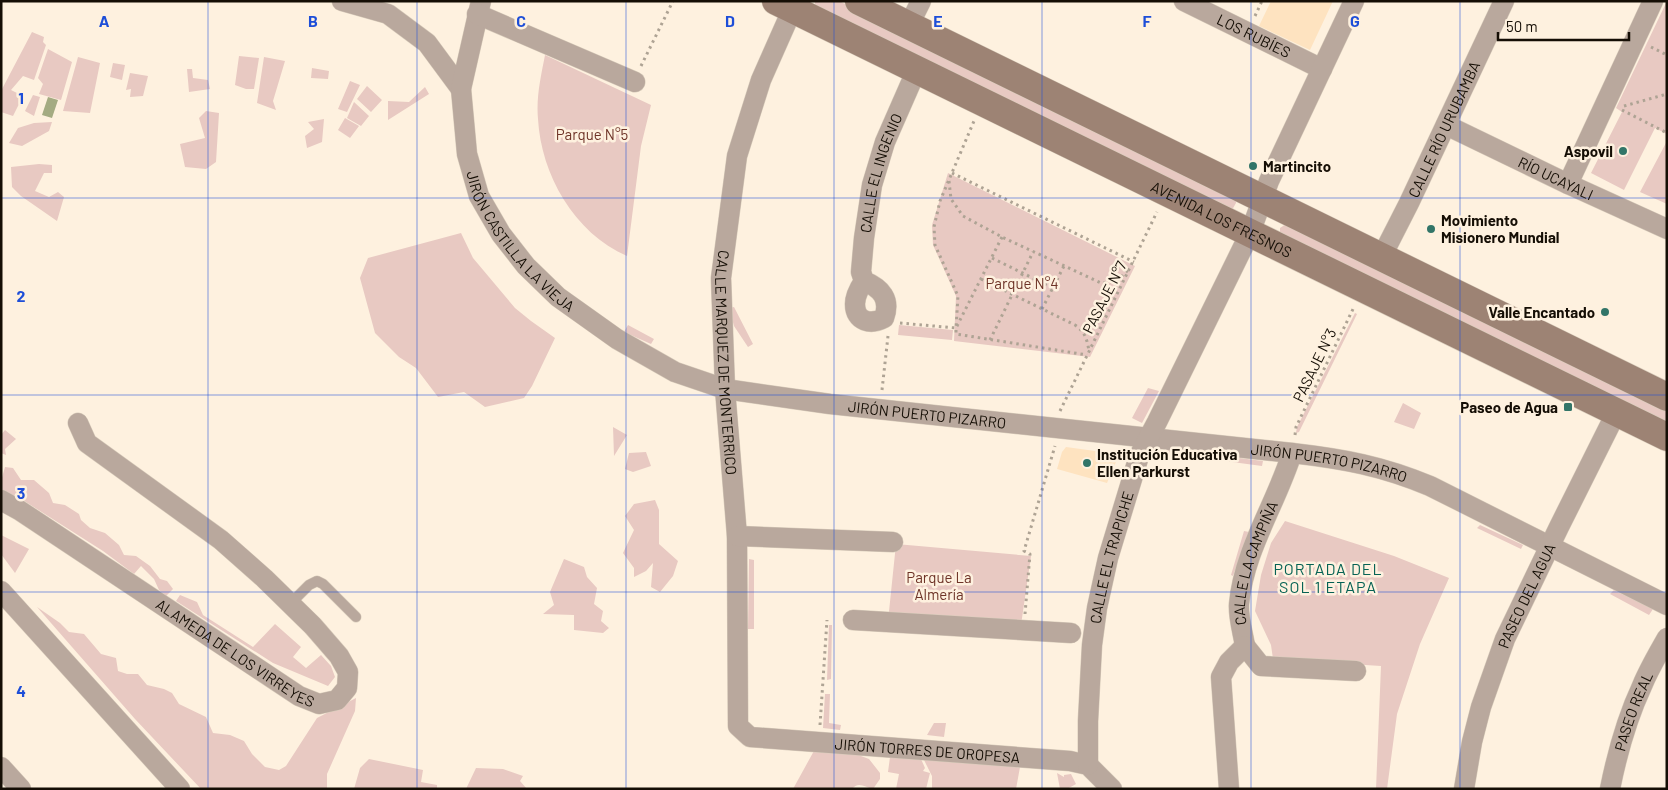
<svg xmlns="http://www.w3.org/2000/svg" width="1668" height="790" font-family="Barlow,sans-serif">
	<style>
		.built { fill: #fee3c0 }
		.green { fill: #e8c9c2 }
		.water { fill: #a4ab82 }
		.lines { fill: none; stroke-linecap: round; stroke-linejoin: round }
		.lane-casing { stroke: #d9cdbc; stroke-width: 11 }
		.street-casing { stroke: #d9cdbc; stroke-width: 21 }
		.secondary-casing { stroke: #d9cdbc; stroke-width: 29 }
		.path { stroke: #aea394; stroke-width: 3; stroke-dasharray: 2.5 4; stroke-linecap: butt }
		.lane { stroke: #b9a89d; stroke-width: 10 }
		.street { stroke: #b9a89d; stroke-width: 20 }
		.secondary { stroke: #9d8374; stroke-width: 28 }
		.grid { fill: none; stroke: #1d4ed8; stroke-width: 1; stroke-opacity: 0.55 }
		.poi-dot { fill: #327568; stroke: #fef1df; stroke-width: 2 }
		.labels { text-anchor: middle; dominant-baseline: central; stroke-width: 5; stroke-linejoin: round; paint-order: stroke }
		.street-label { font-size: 15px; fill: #150e05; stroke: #fef1df }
		.park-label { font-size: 15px; fill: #6e3327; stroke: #fef1df }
		.poi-label { font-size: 15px; font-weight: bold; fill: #150e05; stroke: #fef1df; text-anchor: end }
		.neighbourhood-label { font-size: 16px; letter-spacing: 1px; fill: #066254; stroke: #fef1df }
		.grid-label { font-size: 16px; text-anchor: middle; font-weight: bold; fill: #1d4ed8; stroke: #fef1df; stroke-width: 5; stroke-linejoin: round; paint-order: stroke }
	</style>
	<rect width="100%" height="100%" fill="#fef1df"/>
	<path class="built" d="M 1271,1 L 1333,1 L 1310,50 L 1259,26 Z
		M 1066,447 L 1117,454 L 1118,457 L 1107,483 L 1057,469 L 1062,452 Z"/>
	<path class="green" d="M 815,1 L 839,1 L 1229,193 L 1236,197 L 1236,203 L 1232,210 L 815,6 Z
		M 1667,1 L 1667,134 L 1655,128 L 1624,190 L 1591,173 L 1622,112 L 1616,108 Z
		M 32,32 L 44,37 L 43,42 L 46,45 L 34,80 L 23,76 L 11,90 L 23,96 L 13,116 L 1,112 L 1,91 Z
		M 48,49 L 72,62 L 61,100 L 39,94 L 43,84 L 38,78 Z
		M 545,55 L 651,105 L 641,146 L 627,256 C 574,233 541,174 538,119 C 536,97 541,76 545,55 Z
		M 239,56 L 259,58 L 254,89 L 246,89 L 235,85 Z
		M 78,57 L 100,63 L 90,113 L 63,111 Z
		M 264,57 L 285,61 L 273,101 L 276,110 L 257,103 Z
		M 113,63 L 125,65 L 122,80 L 110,77 Z
		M 312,68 L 329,71 L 328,79 L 311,78 Z
		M 187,69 L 192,69 L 193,78 L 208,80 L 210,89 L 189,92 Z
		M 130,73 L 148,76 L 143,96 L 130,97 L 131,89 L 126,90 Z
		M 350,81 L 360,85 L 347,112 L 338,109 Z
		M 367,86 L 382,100 L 371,112 L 357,99 Z
		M 425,87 L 429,94 L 388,120 L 388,101 L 409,102 Z
		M 33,95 L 40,97 L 34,116 L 25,111 Z
		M 354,102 L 369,116 L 361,126 L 347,118 Z
		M 206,111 L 219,113 L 216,162 L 206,169 L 185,167 L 180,144 L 205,138 L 199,118 Z
		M 345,118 L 359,126 L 350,138 L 338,130 Z
		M 324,119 L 322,142 L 307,148 L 305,136 L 314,129 L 308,122 Z
		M 52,122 L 49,131 L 22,146 L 9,143 L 18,128 L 34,123 Z
		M 1667,141 L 1667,204 L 1640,192 Z
		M 39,164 L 52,165 L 52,173 L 44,173 L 35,191 L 49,197 L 58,192 L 64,197 L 57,221 L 21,196 L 12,187 L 11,167 Z
		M 948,173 L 1135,266 L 1090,357 L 954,341 L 956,296 L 933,245 L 932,225 Z
		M 1286,224 L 1667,406 L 1667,429 L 1280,234 L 1280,228 Z
		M 461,233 L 473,258 L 515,308 L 531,321 L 555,338 L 532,386 L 524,398 L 485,407 L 464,392 L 438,397 L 416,368 L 399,357 L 375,333 L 360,278 L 368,258 Z
		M 734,307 L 753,344 L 748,347 L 734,326 L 729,308 Z
		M 1355,313 L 1357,314 L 1299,432 L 1296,433 L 1297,427 Z
		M 628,325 L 654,339 L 651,344 L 624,332 Z
		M 899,325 L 953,330 L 952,340 L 898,335 Z
		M 1148,388 L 1159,391 L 1142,423 L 1132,418 Z
		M 1403,403 L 1421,413 L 1414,429 L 1394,422 Z
		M 613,427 L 627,435 L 614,456 Z
		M 5,430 L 16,439 L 5,449 L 6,455 L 1,453 L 1,435 Z
		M 1166,449 L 1263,461 L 1262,466 L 1165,453 Z
		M 646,452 L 651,466 L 633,472 L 625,469 L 629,453 Z
		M 5,467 L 13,468 L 21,480 L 34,480 L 49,493 L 53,503 L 65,505 L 79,514 L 81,520 L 90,528 L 105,533 L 119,545 L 124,555 L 136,556 L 150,566 L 160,579 L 167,581 L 173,589 L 166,596 L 159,590 L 154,579 L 141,566 L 134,574 L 103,551 L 18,497 L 1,491 L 1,481 Z
		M 655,500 L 659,510 L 659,544 L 678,561 L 673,576 L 660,592 L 651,587 L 653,563 L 646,571 L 634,577 L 634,568 L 623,553 L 634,530 L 625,516 L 634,504 Z
		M 1285,521 L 1394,556 L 1449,578 L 1420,644 L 1397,714 L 1387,789 L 1376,789 L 1381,666 L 1273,659 L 1271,645 L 1255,611 L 1261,575 L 1271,543 Z
		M 1480,525 L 1523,545 L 1521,549 L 1477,528 Z
		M 1244,531 L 1249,532 L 1233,576 L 1231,575 Z
		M 1,535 L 29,549 L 15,573 L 1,554 Z
		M 896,544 L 1031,556 L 1021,625 L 888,621 Z
		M 564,559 L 584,567 L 587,577 L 597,588 L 594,604 L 603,611 L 601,621 L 609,628 L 603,633 L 574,630 L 574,615 L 543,614 L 554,605 L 550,592 Z
		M 749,559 L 754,560 L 754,629 L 748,629 Z
		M 1614,590 L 1653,609 L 1649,615 L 1610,594 Z
		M 180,595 L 197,602 L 203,615 L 253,647 L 275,624 L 301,647 L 293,657 L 306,668 L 321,655 L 331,666 L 335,677 L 328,686 L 273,663 L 176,601 Z
		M 37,607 L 60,623 L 69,632 L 84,634 L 101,654 L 116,658 L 118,671 L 127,674 L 138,674 L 147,685 L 164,689 L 172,693 L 179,704 L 206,717 L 213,733 L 230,735 L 244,741 L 252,754 L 265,767 L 279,770 L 286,766 L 317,718 L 356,698 L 355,711 L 327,774 L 327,789 L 201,789 L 135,719 Z
		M 829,625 L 832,625 L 831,679 L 827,680 Z
		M 825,694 L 830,694 L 829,723 L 841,725 L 840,730 L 823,728 Z
		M 934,723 L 946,723 L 944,737 L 927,735 Z
		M 815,749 L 857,752 L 861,756 L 869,759 L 880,773 L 880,779 L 873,789 C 865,787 858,781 852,789 L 793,789 Z
		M 922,756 L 1020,767 L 1016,789 L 932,789 L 932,776 Z
		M 890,757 L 921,759 L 925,768 L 923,771 L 930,773 L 926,789 L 896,789 L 899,774 L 888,772 Z
		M 369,759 L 423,770 L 421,782 L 437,785 L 437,789 L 354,789 L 360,768 Z
		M 476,768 L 503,769 L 523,776 L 520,781 L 527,789 L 466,789 Z
		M 1057,773 L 1064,777 L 1064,775 L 1071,774 L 1076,784 L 1067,789 L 1060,789 Z"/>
	<path class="water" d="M 48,97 L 58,100 L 52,118 L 42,115 Z"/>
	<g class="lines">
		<defs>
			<path id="lane" d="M 290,604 L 309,585 L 317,581 L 323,584 L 356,617"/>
			<g id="street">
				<path d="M 342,1 L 388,14 L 427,43 L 461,89"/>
				<path id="s1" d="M 481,1 L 461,89 L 467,154 L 479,196 L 501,234 L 526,266 L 558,297 L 617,339 L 675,372 L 725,389 L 830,404 L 1292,453 C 1344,459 1382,466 1430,486 L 1667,605"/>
				<path id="s2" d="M 1184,1 L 1322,69"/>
				<path id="s3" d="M 792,10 L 761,80 L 737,156 L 721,278 L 725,389 L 737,536 L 738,726 L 750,737 L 1070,761 L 1088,765 L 1112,789"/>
				<path d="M 477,14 L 635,82"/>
				<path d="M 909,25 L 921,1"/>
				<path id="s4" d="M 1446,125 L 1568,184 L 1667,229"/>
				<path d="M 1568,184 L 1653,1"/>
				<path id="s5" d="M 1382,256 L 1409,203 L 1504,1"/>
				<path id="s6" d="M 864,281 C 860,287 855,296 855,304 C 855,322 871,325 884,318 C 891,299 881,288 864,281 L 861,272 L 864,238 L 872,185 L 885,142 L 917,69"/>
				<path id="s7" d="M 1,500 L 19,510 L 299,696 L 319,704 L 337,700 L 347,688 L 348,672 L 339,656 L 313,626 L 264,578 L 221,540 L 87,443 L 78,423"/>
				<path d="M 737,536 L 893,542"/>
				<path d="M 1,591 L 180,789"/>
				<path d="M 853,620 L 1071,633"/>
				<path id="s8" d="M 1245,646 C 1243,633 1238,617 1239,604 C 1244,550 1276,504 1292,453"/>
				<path d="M 1245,646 L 1261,666 L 1356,671"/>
				<path id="s9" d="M 1088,765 L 1088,721 L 1092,645 L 1097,608 L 1108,558 L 1139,456 L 1157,422 L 1250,233 L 1269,181 L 1354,1"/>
				<path d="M 1,767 L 21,789"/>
				<path d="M 1229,789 L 1221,677 L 1229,662 L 1245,646"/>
				<path id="s10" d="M 1464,789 L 1472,742 L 1481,707 L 1505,639 L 1559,527 L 1616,413"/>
				<path id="s11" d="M 1610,789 C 1617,754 1627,718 1642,686 C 1649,669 1658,654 1667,638"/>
			</g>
			<g id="secondary">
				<path id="s12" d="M 776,1 L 1667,437"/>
				<path d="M 859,1 L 1667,397"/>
			</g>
		</defs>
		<use href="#lane" class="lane-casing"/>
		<use href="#street" class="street-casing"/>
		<use href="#secondary" class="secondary-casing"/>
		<path class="path" d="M 1255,16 L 1262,1
			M 1651,47 L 1667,55
			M 641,66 L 673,1
			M 1624,106 L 1667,94
			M 1622,110 L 1667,133
			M 952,173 L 1134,262
			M 949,181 L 951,199 L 963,216 L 1002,237 L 1101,283 L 1117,281 L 1129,269
			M 1002,237 L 956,328 L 956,334 L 1087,355
			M 992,258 L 1053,288
			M 981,279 L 1075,325 C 1085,332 1087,339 1089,351
			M 1042,309 L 1064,266
			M 900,323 L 956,328 L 958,296 L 935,245 L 934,227 L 940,201 L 974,121
			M 990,340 L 1033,252
			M 882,390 L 888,336
			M 1060,411 L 1157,212
			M 1295,435 L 1296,427 L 1354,307
			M 1025,614 L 1030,554 L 1024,551 L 1055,446
			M 820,725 L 827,620"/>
		<use href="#lane" class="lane"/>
		<use href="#street" class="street"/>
		<use href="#secondary" class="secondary"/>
	</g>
	<path class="grid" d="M 208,1 L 208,789M 417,1 L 417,789M 626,1 L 626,789M 834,1 L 834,789M 1042,1 L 1042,789M 1251,1 L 1251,789M 1460,1 L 1460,789M 1,198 L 1667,198M 1,395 L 1667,395M 1,592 L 1667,592"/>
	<g class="poi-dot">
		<circle cx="1623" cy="151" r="5"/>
		<circle cx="1253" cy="166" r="5"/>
		<circle cx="1431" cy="229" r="5"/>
		<circle cx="1605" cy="312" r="5"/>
		<rect x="1563" y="402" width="10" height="10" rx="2.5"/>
		<circle cx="1087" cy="463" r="5"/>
	</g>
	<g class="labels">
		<g class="street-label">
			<text stroke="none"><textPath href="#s2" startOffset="78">LOS RUBÍES</textPath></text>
			<text stroke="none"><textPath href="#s5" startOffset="141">CALLE RÍO URUBAMBA</textPath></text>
			<text stroke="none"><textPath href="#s6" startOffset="224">CALLE EL INGENIO</textPath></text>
			<text stroke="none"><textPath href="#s4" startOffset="122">RÍO UCAYALI</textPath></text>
			<text stroke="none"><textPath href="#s12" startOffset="496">AVENIDA LOS FRESNOS</textPath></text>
			<text stroke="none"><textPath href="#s1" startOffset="260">JIRÓN CASTILLA LA VIEJA</textPath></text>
			<text transform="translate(1104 297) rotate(-63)">PASAJE N°7</text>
			<text stroke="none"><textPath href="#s3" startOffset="364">CALLE MARQUEZ DE MONTERRICO</textPath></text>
			<text transform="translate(1314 365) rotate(-64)">PASAJE N°3</text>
			<text stroke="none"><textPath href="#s1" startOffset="724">JIRÓN PUERTO PIZARRO</textPath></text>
			<text stroke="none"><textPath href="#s1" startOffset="1129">JIRÓN PUERTO PIZARRO</textPath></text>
			<text stroke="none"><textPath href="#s9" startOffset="210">CALLE EL TRAPICHE</textPath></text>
			<text stroke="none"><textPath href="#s8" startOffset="86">CALLE LA CAMPIÑA</textPath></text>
			<text stroke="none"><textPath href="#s10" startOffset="204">PASEO DEL AGUA</textPath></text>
			<text stroke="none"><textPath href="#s7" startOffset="280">ALAMEDA DE LOS VIRREYES</textPath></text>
			<text stroke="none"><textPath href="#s11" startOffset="81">PASEO REAL</textPath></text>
			<text stroke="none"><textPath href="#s3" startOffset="922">JIRÓN TORRES DE OROPESA</textPath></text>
		</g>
		<g class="park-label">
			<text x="592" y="134">Parque N°5</text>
			<text x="1022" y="283">Parque N°4</text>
			<text x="939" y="577">Parque La<tspan x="939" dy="17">Almería</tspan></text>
		</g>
		<g class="poi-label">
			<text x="1613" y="151">Aspovil</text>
			<text x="1263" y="166" text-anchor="start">Martincito</text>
			<text x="1441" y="220" text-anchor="start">Movimiento<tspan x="1441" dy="17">Misionero Mundial</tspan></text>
			<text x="1595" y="312">Valle Encantado</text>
			<text x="1558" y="407">Paseo de Agua</text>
			<text x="1097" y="454" text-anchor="start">Institución Educativa<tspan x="1097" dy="17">Ellen Parkurst</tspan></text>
		</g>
		<g class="neighbourhood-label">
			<text x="1328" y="568">PORTADA DEL<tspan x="1328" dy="18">SOL 1 ETAPA</tspan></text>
		</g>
	</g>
	<g class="grid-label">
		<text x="104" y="27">A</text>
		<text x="313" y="27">B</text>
		<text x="521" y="27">C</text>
		<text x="730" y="27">D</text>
		<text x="938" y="27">E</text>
		<text x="1147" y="27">F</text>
		<text x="1355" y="27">G</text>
		<text x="21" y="104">1</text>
		<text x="21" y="302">2</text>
		<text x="21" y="499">3</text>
		<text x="21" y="697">4</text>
	</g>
	<rect width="1668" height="790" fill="none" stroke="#150e05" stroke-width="5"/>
	<path d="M1498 32v8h131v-8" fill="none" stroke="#150e05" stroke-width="2.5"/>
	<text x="1506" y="32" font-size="15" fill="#150e05" stroke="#fef1df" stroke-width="4" paint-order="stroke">50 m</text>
</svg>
